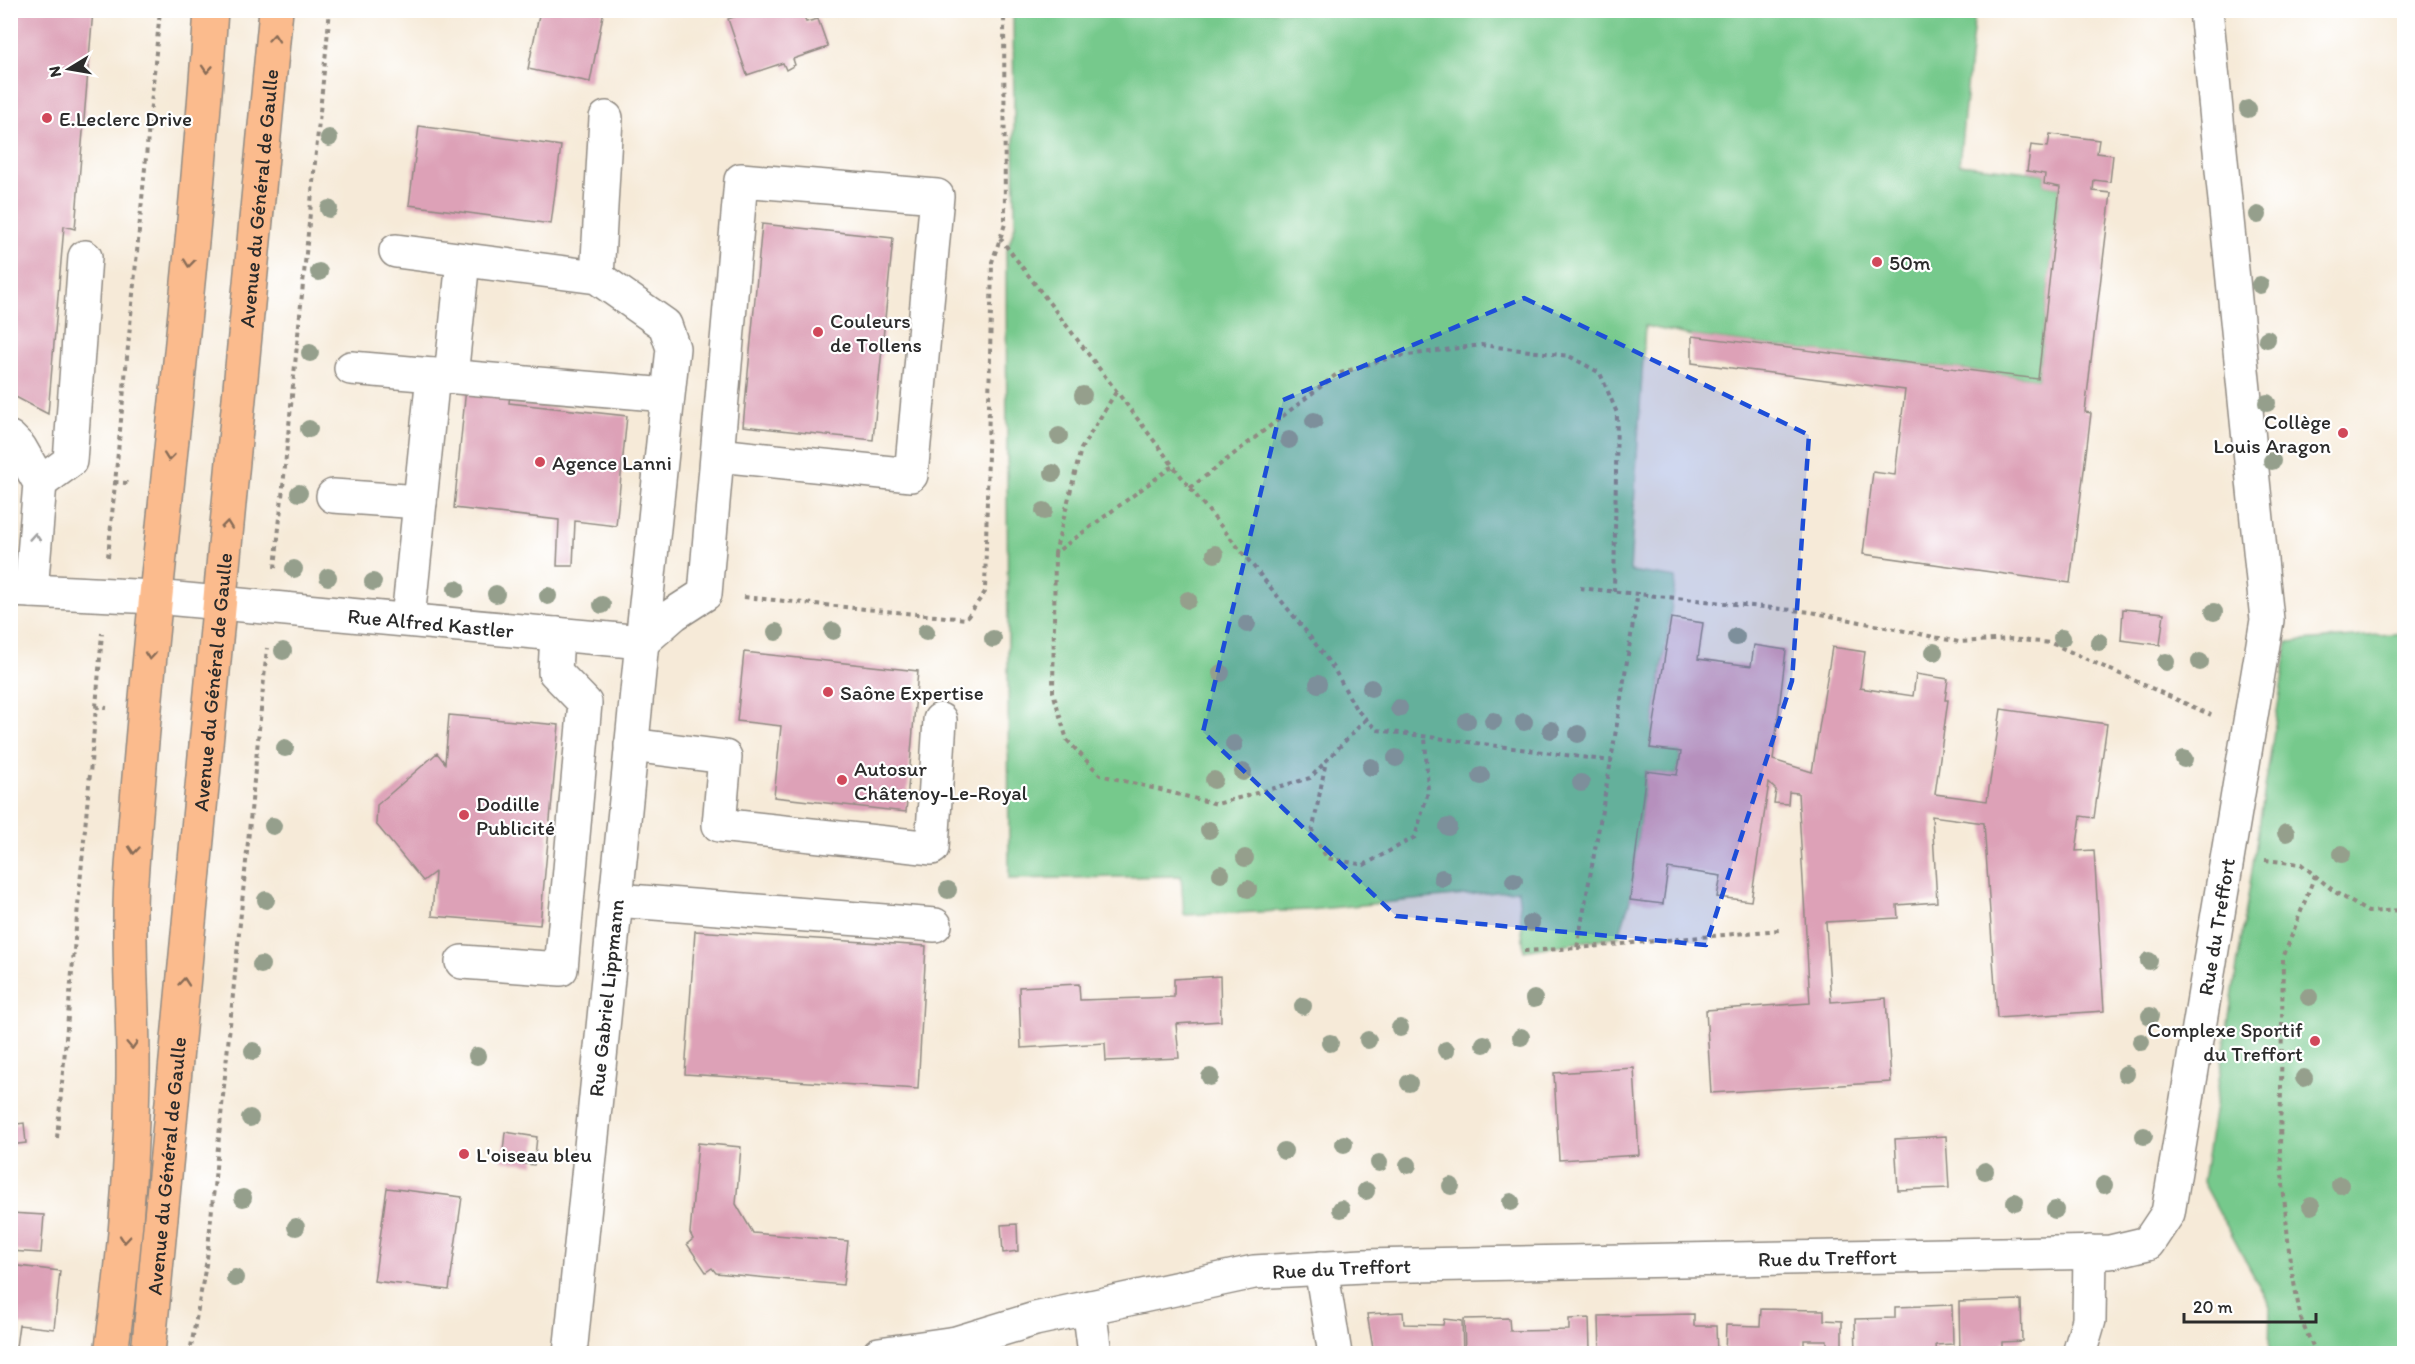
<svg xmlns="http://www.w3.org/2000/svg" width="2415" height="1364" font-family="Itim,sans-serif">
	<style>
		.green { fill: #76c98c; stroke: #507a5c; stroke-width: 1.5 }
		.building { fill: #dda1b7 }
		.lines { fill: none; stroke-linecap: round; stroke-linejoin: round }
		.minor-casing { stroke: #908a82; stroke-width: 36 }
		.major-casing { stroke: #908a82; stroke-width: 36 }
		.path { stroke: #908a82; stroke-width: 4; stroke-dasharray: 4.5 4.5; stroke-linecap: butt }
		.minor { stroke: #fff; stroke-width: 33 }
		.major { stroke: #fbbb8d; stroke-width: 33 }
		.tree { fill: #959f8c }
		.oneway { stroke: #896c57 }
		.oneway2 { stroke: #a0a0a0 }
		.marked { fill: #1d4ed8; fill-opacity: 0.2; stroke: #1d4ed8; stroke-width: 4.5; stroke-dasharray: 12 8; stroke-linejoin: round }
		.poi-dot { fill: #d1495b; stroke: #fff; stroke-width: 2 }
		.labels { text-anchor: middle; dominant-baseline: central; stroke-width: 4.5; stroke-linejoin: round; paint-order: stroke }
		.poi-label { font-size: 21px; fill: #2b2b2b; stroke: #fff; text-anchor: start }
		.street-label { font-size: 21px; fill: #2b2b2b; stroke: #fff }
	</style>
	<rect width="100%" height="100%" fill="#fff"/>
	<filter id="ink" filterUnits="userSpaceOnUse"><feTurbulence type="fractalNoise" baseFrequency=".0167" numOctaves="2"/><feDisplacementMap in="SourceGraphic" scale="12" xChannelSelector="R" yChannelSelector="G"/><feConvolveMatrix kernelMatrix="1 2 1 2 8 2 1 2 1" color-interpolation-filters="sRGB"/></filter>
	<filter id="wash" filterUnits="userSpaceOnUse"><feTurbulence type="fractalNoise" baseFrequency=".008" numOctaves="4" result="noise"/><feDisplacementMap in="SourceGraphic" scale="24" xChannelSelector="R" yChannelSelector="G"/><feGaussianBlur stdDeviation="1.35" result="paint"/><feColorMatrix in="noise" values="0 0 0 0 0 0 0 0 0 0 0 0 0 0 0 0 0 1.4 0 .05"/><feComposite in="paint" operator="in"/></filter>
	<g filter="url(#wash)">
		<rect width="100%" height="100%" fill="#f6ead8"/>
		<path class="green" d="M 1013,11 L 1975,11 L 1959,164 L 2045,174 L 2044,184 L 2060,187 L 2038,379 L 1692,336 L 1645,326 L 1630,571 L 1676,578 L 1650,748 L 1681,752 L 1677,775 L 1646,771 L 1630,900 L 1619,936 L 1524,951 L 1518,890 L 1309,910 L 1184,915 L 1181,876 L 1009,879 L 1006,253 L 1015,226 Z
			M 2404,633 L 2404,1353 L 2269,1353 L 2270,1306 L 2203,1182 L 2288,642 Z"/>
		<g id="blocks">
			<path class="building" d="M 10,10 L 93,10 L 75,229 L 64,226 L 48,414 L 10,394 Z
				M 540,10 L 604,10 L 590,82 L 528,69 Z
				M 754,10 L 802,10 L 806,22 L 818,19 L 828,47 L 793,59 L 795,65 L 786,70 L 783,63 L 747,75 L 728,19 Z
				M 419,126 L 561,146 L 551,224 L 409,205 Z
				M 2050,134 L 2099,140 L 2097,153 L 2113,155 L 2110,182 L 2094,180 L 2093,191 L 2111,193 L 2085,412 L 2091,413 L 2070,583 L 1863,554 L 1873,472 L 1895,475 L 1905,390 L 1692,363 L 1692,336 L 2038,379 L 2060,187 L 2044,184 L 2045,174 L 2027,171 L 2031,145 L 2048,147 Z
				M 762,224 L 893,238 L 873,440 L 743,426 Z
				M 466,388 L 510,393 L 509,403 L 627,416 L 616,526 L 575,521 L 573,566 L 557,566 L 559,520 L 454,508 Z
				M 2123,609 L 2164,613 L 2160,645 L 2121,640 Z
				M 1671,618 L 1703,623 L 1698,659 L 1751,666 L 1754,645 L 1786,650 L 1773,760 L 1812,772 L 1832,647 L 1865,652 L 1860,688 L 1913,696 L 1916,674 L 1948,679 L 1945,700 L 1948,700 L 1935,794 L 1987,801 L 2001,709 L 2107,724 L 2094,818 L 2081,816 L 2076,851 L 2094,850 L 2104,1011 L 1997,1018 L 1984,823 L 1932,816 L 1937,902 L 1897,905 L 1898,918 L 1826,922 L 1831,1002 L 1886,998 L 1891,1082 L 1711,1093 L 1706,1010 L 1810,1003 L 1798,793 L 1789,792 L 1788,804 L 1774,803 L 1776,790 L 1769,783 L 1751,901 L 1717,897 L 1721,876 L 1668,868 L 1663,904 L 1630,900 L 1646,771 L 1677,775 L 1681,752 L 1650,748 Z
				M 744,652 L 918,671 L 906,812 L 774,797 L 781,726 L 737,721 Z
				M 449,715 L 559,725 L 540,925 L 432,916 L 435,872 L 423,881 L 376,824 L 377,805 L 437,753 L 445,763 Z
				M 695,931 L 926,946 L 918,1089 L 685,1074 Z
				M 1220,976 L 1221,1021 L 1176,1024 L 1179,1058 L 1106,1061 L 1105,1043 L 1021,1048 L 1019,987 L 1079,984 L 1080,1000 L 1174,997 L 1174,979 Z
				M 1634,1068 L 1639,1155 L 1559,1160 L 1554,1073 Z
				M 24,1123 L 26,1143 L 10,1145 L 10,1125 Z
				M 505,1132 L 537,1137 L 534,1165 L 502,1161 Z
				M 1946,1136 L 1949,1188 L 1898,1190 L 1895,1139 Z
				M 698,1143 L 741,1147 L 736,1204 L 753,1233 L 848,1241 L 843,1285 L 716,1273 L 712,1268 L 706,1272 L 687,1244 L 693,1239 L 690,1233 Z
				M 387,1188 L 462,1197 L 449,1290 L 374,1281 Z
				M 10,1213 L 44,1215 L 41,1253 L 10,1251 Z
				M 1017,1224 L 1018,1251 L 1003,1253 L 1001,1225 Z
				M 10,1265 L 60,1271 L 54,1329 L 19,1325 L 15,1354 L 10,1354 Z
				M 2021,1300 L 2022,1341 L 2002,1342 L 2002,1354 L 1960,1354 L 1959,1302 Z
				M 1952,1305 L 1953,1344 L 1936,1345 L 1937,1354 L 1856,1354 L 1855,1319 L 1895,1318 L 1895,1307 Z
				M 1761,1309 L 1824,1310 L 1824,1320 L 1842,1321 L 1842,1354 L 1827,1354 L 1827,1340 L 1804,1340 L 1804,1354 L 1725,1354 L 1726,1325 L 1760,1326 Z
				M 1403,1312 L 1404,1324 L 1443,1325 L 1444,1319 L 1462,1321 L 1463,1354 L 1374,1354 L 1367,1314 Z
				M 1694,1314 L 1694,1326 L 1716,1326 L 1717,1354 L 1600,1354 L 1599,1316 Z
				M 1509,1318 L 1510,1331 L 1569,1330 L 1569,1319 L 1589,1318 L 1590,1349 L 1568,1350 L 1568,1354 L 1465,1354 L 1464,1319 Z"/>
		</g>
	</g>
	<g filter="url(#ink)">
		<use href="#blocks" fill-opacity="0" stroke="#908a82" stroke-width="1.5"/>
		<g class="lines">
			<defs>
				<g id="minor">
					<path d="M 396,251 L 597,277 L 665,325 L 673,348 L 642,642 L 674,614 L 705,594 L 741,180 L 937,196 L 911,475 L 718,455"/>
					<path d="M 597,277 L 606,118"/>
					<path d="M 351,368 L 433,375"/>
					<path d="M 451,377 L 463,260"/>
					<path d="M 10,438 L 20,448 L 40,483 L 31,591"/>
					<path d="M 40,483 L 70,461 L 85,257"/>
					<path d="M 333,496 L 420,502"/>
					<path id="s1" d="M 10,590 L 155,597 L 642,642 L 570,1354"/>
					<path d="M 408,619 L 433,375 L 667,395"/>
					<path d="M 631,745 L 725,757 L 719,825 L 932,848 L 940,720"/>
					<path d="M 616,900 L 935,925"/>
					<path d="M 462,962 L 561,969 L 585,703 L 555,672 L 557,634"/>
					<path d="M 1321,1268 L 1335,1354"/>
					<path d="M 1089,1307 L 1095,1354"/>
					<path id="s2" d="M 879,1354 L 956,1343 L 1035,1319 L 1254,1272 L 1363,1266 L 2110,1252 L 2148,1243 L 2168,1213 L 2267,620 L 2206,10"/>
					<path d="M 2079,1354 L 2089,1320 L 2090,1252"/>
				</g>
				<g id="major">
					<path d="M 111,1354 C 124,1262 132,1170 133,1077 C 134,1011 127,946 131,881 C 151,590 192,301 211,10"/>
					<path id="s3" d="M 148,1354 L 276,10"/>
				</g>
			</defs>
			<use href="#minor" class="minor-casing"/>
			<use href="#major" class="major-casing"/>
			<path class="path" d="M 1000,238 L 1190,488 L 1305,630 L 1334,669 L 1356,709 L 1377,730 L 1611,761 L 1638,592
				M 1116,392 L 1081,449 L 1055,553 L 1173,466
				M 114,482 L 128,483
				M 1190,488 L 1337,374 L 1393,357 L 1481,345 L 1569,356 L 1600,373 L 1617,413 L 1614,591
				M 1055,553 L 1053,692 L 1067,740 L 1100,775 L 1217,804 L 1310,778 L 1366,719
				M 108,557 L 160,10
				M 275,568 L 330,10
				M 1580,588 L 1811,612 L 1959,642 L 2010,639 L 2051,643 L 2211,715
				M 744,597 L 966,619 L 985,592 L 992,262 L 1005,224 L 1004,10
				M 96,707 L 102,633
				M 1325,766 L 1312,833 L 1327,858 L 1364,865 L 1415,837 L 1428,792 L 1425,736
				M 2265,860 L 2301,864 L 2335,892 L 2368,912 L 2404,910
				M 2315,875 L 2283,958 L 2280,1151 L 2290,1262 L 2301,1319 L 2316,1354
				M 1577,948 L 1780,930
				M 1524,951 L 1577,948 L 1611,761
				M 57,1138 L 96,707 L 107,708
				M 191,1347 L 207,1259 L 267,648"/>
			<use href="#minor" class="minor"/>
			<use href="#major" class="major"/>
		</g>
		<g class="tree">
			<circle cx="2248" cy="109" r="9"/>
			<circle cx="329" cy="138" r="9"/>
			<circle cx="329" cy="209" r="9"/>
			<circle cx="2258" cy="215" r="9"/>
			<circle cx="319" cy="272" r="9"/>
			<circle cx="2260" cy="285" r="9"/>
			<circle cx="2267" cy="339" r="9"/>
			<circle cx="310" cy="353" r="9"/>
			<circle cx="1083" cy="395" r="9"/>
			<circle cx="2267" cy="403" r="9"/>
			<circle cx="1314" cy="421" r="9"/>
			<circle cx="309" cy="429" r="9"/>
			<circle cx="1059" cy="436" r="9"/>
			<circle cx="1289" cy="440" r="9"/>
			<circle cx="2272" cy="461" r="9"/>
			<circle cx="1053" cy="473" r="9"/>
			<circle cx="299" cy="493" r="9"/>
			<circle cx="1044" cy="511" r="9"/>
			<circle cx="1215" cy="554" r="9"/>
			<circle cx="294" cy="569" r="9"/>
			<circle cx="328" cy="577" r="9"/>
			<circle cx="373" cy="582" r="9"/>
			<circle cx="456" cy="589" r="9"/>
			<circle cx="496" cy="594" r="9"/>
			<circle cx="548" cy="596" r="9"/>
			<circle cx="1188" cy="600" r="9"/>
			<circle cx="602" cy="605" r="9"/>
			<circle cx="2214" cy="612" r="9"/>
			<circle cx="1247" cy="624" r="9"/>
			<circle cx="833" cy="631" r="9"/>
			<circle cx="776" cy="632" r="9"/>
			<circle cx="926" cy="632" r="9"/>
			<circle cx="1736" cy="637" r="9"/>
			<circle cx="2062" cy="638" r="9"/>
			<circle cx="993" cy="639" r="9"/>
			<circle cx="2099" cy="642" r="9"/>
			<circle cx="283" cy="651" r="9"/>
			<circle cx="1934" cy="652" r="9"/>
			<circle cx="2166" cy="662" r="9"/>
			<circle cx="2200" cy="662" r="9"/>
			<circle cx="1221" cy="673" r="9"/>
			<circle cx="1318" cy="684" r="9"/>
			<circle cx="1371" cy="688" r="9"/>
			<circle cx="1399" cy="708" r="9"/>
			<circle cx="1467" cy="721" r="9"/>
			<circle cx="1493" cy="721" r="9"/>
			<circle cx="1524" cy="722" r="9"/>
			<circle cx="1551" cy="730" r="9"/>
			<circle cx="1578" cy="734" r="9"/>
			<circle cx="1234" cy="744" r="9"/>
			<circle cx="285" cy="748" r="9"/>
			<circle cx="1396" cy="758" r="9"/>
			<circle cx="2184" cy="759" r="9"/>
			<circle cx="1371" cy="767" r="9"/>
			<circle cx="1243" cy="772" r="9"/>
			<circle cx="1481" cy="776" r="9"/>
			<circle cx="1214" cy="780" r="9"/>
			<circle cx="1581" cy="783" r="9"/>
			<circle cx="273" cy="826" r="9"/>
			<circle cx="1448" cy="827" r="9"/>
			<circle cx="1209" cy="830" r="9"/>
			<circle cx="2286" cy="833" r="9"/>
			<circle cx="2342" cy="854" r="9"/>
			<circle cx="1245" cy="858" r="9"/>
			<circle cx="1221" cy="874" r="9"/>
			<circle cx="1442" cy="878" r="9"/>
			<circle cx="1514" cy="881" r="9"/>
			<circle cx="1248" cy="889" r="9"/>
			<circle cx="948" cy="890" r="9"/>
			<circle cx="266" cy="900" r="9"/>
			<circle cx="1531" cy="923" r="9"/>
			<circle cx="2149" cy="961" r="9"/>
			<circle cx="261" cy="965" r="9"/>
			<circle cx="2309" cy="997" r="9"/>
			<circle cx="1534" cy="999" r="9"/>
			<circle cx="1303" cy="1006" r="9"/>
			<circle cx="2150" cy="1016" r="9"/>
			<circle cx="1400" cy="1028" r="9"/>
			<circle cx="1521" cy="1037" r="9"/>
			<circle cx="1368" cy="1040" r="9"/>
			<circle cx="2141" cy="1042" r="9"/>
			<circle cx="1330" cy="1043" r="9"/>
			<circle cx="1484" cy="1044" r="9"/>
			<circle cx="1446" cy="1050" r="9"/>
			<circle cx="253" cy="1051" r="9"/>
			<circle cx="477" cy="1056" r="9"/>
			<circle cx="2126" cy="1074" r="9"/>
			<circle cx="1210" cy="1077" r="9"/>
			<circle cx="2304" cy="1078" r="9"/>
			<circle cx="1409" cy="1083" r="9"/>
			<circle cx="250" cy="1118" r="9"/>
			<circle cx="2144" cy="1136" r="9"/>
			<circle cx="1344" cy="1144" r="9"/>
			<circle cx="1284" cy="1151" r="9"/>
			<circle cx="1379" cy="1163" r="9"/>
			<circle cx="1408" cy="1165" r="9"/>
			<circle cx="1985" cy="1171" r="9"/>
			<circle cx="2104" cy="1185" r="9"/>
			<circle cx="2340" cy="1185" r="9"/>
			<circle cx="1451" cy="1186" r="9"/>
			<circle cx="1366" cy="1191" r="9"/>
			<circle cx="243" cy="1198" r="9"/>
			<circle cx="1511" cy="1202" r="9"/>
			<circle cx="2015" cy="1202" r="9"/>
			<circle cx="2311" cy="1206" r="9"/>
			<circle cx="1341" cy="1209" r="9"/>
			<circle cx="2055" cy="1210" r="9"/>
			<circle cx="296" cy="1227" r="9"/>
			<circle cx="235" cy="1278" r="9"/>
		</g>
		<defs><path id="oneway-chevron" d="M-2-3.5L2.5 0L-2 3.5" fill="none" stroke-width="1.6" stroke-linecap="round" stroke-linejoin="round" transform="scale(1.5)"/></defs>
		<g class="oneway">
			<use href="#oneway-chevron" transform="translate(274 38) rotate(-85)"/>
			<use href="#oneway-chevron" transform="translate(207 69) rotate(94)"/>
			<use href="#oneway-chevron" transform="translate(189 263) rotate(96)"/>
			<use href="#oneway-chevron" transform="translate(169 457) rotate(96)"/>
			<use href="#oneway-chevron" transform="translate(227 525) rotate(-84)"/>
			<use href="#oneway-chevron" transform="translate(150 656) rotate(95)"/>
			<use href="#oneway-chevron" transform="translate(134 850) rotate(95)"/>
			<use href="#oneway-chevron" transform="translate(184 982) rotate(-85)"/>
			<use href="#oneway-chevron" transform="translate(132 1045) rotate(88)"/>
			<use href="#oneway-chevron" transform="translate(125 1239) rotate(95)"/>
		</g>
		<use class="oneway2" href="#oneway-chevron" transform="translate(35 537) rotate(-86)"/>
	</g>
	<path class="marked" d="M 1524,298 L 1809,435 L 1792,681 L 1706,945 L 1396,916 L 1203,732 L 1283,400 Z"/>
	<g class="poi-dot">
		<circle cx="47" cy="118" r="6"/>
		<circle cx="1877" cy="262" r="6"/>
		<circle cx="818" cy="332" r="6"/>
		<circle cx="2343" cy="433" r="6"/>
		<circle cx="540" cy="462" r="6"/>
		<circle cx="828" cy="692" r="6"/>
		<circle cx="842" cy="780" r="6"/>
		<circle cx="464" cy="815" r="6"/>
		<circle cx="2315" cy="1041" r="6"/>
		<circle cx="464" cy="1154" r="6"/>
	</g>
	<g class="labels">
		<g class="poi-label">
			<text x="59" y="118">E.Leclerc Drive</text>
			<text x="1889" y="262">50m</text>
			<text x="830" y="320">Couleurs<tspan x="830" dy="24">de Tollens</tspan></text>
			<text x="2331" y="421" text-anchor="end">Collège<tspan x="2331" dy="24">Louis Aragon</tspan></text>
			<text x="552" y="462">Agence Lanni</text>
			<text x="840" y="692">Saône Expertise</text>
			<text x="854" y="768">Autosur<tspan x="854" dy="24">Châtenoy-Le-Royal</tspan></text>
			<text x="476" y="803">Dodille<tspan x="476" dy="24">Publicité</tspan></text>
			<text x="2303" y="1029" text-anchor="end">Complexe Sportif<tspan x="2303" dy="24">du Treffort</tspan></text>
			<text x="476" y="1154">L'oiseau bleu</text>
		</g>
		<g class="street-label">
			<text stroke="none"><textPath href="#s3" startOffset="1161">Avenue du Général de Gaulle</textPath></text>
			<text stroke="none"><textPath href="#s1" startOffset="422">Rue Alfred Kastler</textPath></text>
			<text stroke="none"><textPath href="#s3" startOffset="675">Avenue du Général de Gaulle</textPath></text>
			<text stroke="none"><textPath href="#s2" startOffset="1606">Rue du Treffort</textPath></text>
			<text transform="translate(606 998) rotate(-84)">Rue Gabriel Lippmann</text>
			<text stroke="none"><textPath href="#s3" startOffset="189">Avenue du Général de Gaulle</textPath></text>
			<text stroke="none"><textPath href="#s2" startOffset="958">Rue du Treffort</textPath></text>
			<text stroke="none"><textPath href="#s2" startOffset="472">Rue du Treffort</textPath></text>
		</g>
	</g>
	<rect width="2415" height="1364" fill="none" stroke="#fff" stroke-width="36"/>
	<g transform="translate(69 69) rotate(259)" stroke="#ffffff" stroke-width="4.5" paint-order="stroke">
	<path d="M0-4.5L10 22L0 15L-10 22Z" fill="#2b2b2b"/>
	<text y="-9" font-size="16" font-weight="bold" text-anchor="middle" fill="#2b2b2b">N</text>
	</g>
	<path d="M2184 1313v9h132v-9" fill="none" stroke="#2b2b2b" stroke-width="3"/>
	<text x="2193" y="1313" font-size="18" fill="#2b2b2b" stroke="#ffffff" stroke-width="4.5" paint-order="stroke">20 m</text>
</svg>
